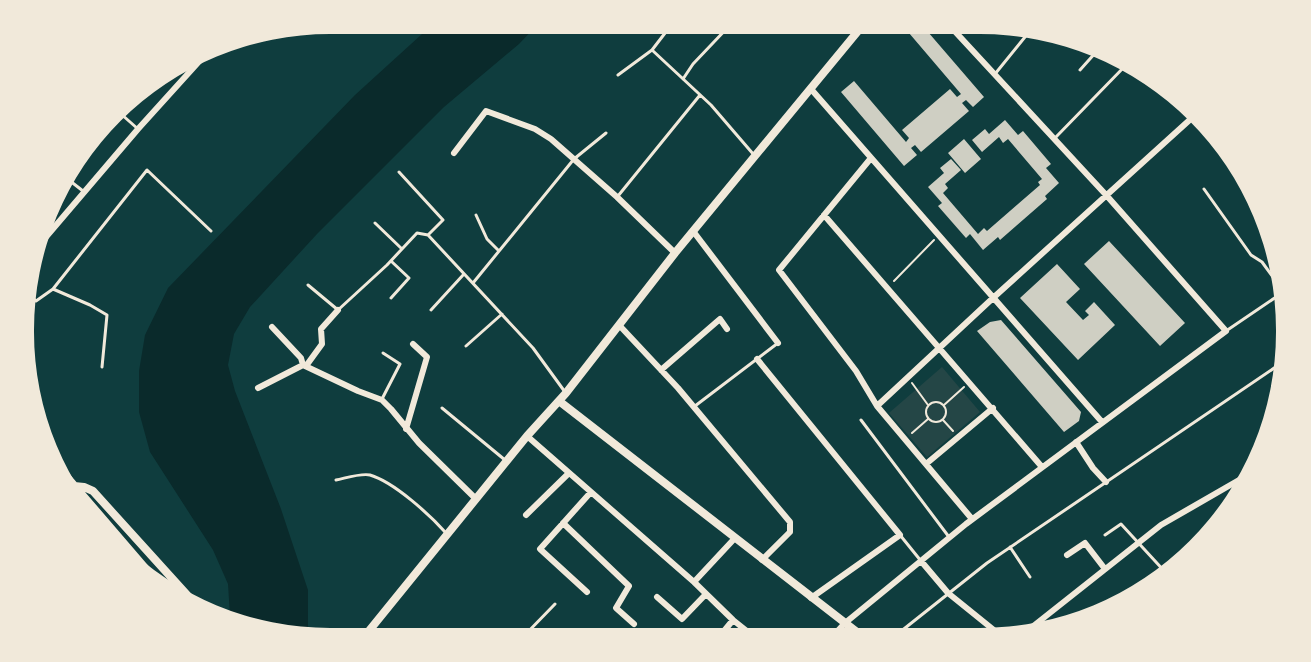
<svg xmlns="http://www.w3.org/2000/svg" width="1311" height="662" font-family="'Space Grotesk',sans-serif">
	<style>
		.green { fill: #244646 }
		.water { fill: #0a2a2b }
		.building { fill: #cfcfc3 }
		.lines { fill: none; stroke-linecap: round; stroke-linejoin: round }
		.path { stroke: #f1e9da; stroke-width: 2 }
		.service { stroke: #f1e9da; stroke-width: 3 }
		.minor { stroke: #f1e9da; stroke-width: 6 }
		.tertiary { stroke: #f1e9da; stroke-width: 8 }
		.secondary { stroke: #f1e9da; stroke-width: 8 }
	</style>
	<rect width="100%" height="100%" fill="#0f3d3e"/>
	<path class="green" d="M 942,367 L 980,412 L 927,457 L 889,413 Z"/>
	<path class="water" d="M 433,24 L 538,24 L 519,44 L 444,107 L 317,234 L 250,307 L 234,334 L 228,365 L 235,391 L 281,509 L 308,590 L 308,637 L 230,616 L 228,584 L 213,550 L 150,452 L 139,412 L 139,371 L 145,335 L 168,288 L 355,95 Z"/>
	<path class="building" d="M 919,25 L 922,25 L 984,97 L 973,107 L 966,100 L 962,103 L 969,111 L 921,152 L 915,145 L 911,148 L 917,155 L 904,166 L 841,92 L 854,81 L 906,142 L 909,138 L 902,130 L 950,89 L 957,97 L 961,94 L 909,33 Z
		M 1005,120 L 1018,135 L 1023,131 L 1051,164 L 1046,168 L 1059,183 L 1045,196 L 1047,199 L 1000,240 L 998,237 L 983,250 L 970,234 L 966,238 L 938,206 L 942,203 L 928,187 L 944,173 L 940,168 L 951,159 L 961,170 L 945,184 L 948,188 L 943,193 L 978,234 L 984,228 L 987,231 L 1040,185 L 1038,182 L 1042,179 L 1008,139 L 1003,143 L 999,137 L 982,152 L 972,140 L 985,129 L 989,134 Z
		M 964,139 L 981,159 L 965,173 L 948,153 Z
		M 1109,241 L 1185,323 L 1160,346 L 1084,264 Z
		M 1057,264 L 1080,289 L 1066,302 L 1083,320 L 1089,315 L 1085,311 L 1094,302 L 1115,325 L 1078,360 L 1020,298 Z
		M 1001,320 L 1081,412 L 1079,421 L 1064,432 L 977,331 L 990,322 Z"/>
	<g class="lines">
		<path class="path" d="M 894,281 L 934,240
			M 912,383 L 928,405
			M926 412a10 10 0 1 1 20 0a10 10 0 1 1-20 0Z
			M 944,405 L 964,387
			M 943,420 L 953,431
			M 912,433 L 928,419"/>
		<path class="service" d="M 672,24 L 652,50 L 711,105 L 754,155
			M 1080,70 L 1097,51
			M 995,74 L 1029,32
			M 618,75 L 652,50
			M 683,79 L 693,64 L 731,24
			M 121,114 L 138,129
			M 1055,138 L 1127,64
			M 399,172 L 443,220 L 428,235 L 533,348 L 565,392
			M 65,177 L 83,191
			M 1204,189 L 1251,255 L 1262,262 L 1278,284
			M 618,196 L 700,95
			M 476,215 L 487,239 L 499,251
			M 375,223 L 402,249
			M 391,261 L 409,278 L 391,298
			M 473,283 L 574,159 L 606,133
			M 308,285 L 338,310 L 387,265 L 417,233 L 428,235
			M 53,289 L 90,305 L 107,315 L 102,367
			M 29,295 L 36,301 L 53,289 L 147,170 L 211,231
			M 431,310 L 464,274
			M 1226,331 L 1279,295
			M 466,346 L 502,314
			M 382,399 L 400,364 L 383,353
			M 695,406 L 778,343
			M 442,408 L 505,460
			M 861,420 L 949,537
			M 336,480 C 346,478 361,473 370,475 C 394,482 430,515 446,533
			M 900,535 L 921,561
			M 1105,535 L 1121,524 L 1167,574
			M 1010,547 L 1030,577
			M 895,636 L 987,563 L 1283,362
			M 523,637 L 555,604"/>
		<path class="minor" d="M 811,89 L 1102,422
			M 454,153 L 486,111 L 535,129 L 551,139 L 617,197 L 675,253
			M 871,158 L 779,270 L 856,371 L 877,406 L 972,519
			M 824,215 L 1042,467
			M 693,231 L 778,343
			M 40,244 L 138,129 L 204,56
			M 619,325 L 678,388 L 790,522 L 790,532 L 762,560
			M 272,327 L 301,358 L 303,365 L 358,391 L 382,400 L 391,409 L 419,443 L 476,499
			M 757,359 L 900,535 L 811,598
			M 306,366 L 322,344 L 321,329 L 338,310
			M 661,370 L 720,319 L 727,329
			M 258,388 L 303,365
			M 877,406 L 993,298 L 1194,116
			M 406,429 L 427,357 L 413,344
			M 527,436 L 694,582
			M 1076,442 L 1093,468 L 1106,482
			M 926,464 L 993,408
			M 526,515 L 569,473
			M 563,523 L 629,586 L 616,608 L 634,624
			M 735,538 L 694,582 L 733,620 L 753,636
			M 1067,555 L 1085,543 L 1105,569
			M 921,561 L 948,593 L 1000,635
			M 587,592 L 540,549 L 591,492
			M 657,597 L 682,619 L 706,594
			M 1022,635 L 1161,525 L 1246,476 L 1249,477
			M 720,636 L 733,620
			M 833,636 L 845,623 L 966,524 L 1226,331 L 1107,196 L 949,25"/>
		<path class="tertiary" d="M 559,401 L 862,636
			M 364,637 L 527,436 L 566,393 L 675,253 L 863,25"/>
		<path class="secondary" d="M 54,462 L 152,576
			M 74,486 L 84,487 L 93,491 L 198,607"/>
	</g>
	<path d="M0 0H1311V662H0ZM330 34H980A296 296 0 0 1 1276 330V332A296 296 0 0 1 980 628H330A296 296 0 0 1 34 332V330A296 296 0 0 1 330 34Z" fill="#f1e9da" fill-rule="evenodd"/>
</svg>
